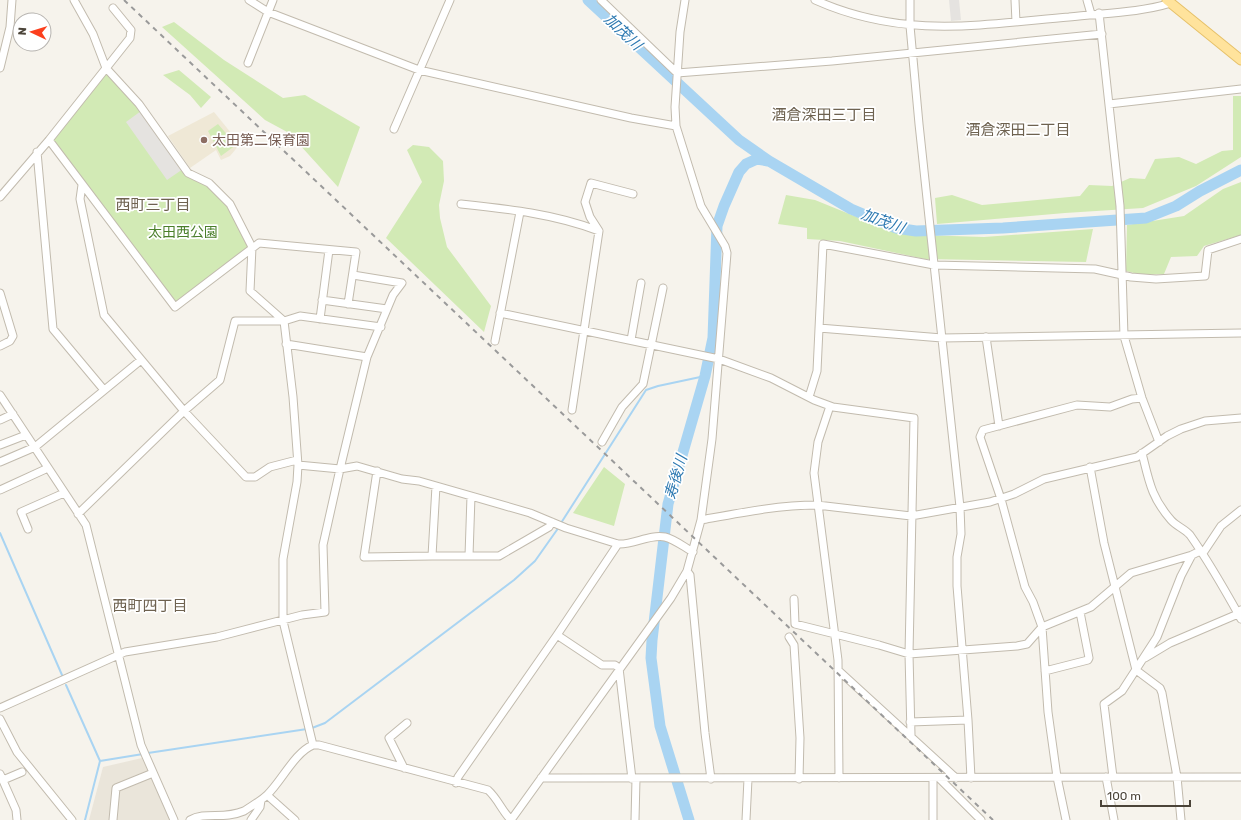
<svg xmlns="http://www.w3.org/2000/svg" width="1241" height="820" font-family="Rubik,'Noto Sans JP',sans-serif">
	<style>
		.residential { fill: #eae5da }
		.education { fill: #efe8d6 }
		.green { fill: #d2eab5 }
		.parking { fill: #e5e3e0 }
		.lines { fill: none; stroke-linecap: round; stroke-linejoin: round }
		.stream { stroke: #a9d4f2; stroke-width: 2 }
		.river { stroke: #a9d4f2; stroke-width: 11 }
		.minor-casing { stroke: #c2bbae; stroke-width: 9 }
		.major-casing { stroke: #e6c16a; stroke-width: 11 }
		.minor { stroke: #fff; stroke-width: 7 }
		.major { stroke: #ffe39c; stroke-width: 9 }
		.rail { stroke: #9a9a9a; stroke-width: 2; stroke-dasharray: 5 5; stroke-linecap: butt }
		.education-dot { fill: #8d6e63; stroke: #fff; stroke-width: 1.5 }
		.labels { text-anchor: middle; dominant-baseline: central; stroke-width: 3.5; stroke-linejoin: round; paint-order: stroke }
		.education-label { font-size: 14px; fill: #785e54; stroke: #fff; text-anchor: start }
		.park-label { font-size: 14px; fill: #4a7f2a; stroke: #fff }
		.water-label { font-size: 15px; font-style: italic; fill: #2e7ab2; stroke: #fff }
		.neighbourhood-label { font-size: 15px; fill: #6e6250; stroke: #fff }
	</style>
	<rect width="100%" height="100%" fill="#f6f3ec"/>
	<path class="residential" d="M 142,758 L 170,820 L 89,820 L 103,767 Z"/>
	<path class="education" d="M 214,112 L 240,144 L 230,156 L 221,160 L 216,150 L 190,168 L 168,136 Z"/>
	<path class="green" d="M 174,22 L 224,60 L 283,98 L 305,95 L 360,127 L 338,187 L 289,133 L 265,120 L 162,27 Z
		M 106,68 L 139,104 L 188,173 L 209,183 L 230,204 L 252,247 L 175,307 L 49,140 Z
		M 179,70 L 211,97 L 201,108 L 190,95 L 163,75 Z
		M 1233,96 L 1241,96 L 1241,157 L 1196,186 L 1143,208 L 1065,213 L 937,224 L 935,198 L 952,195 L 982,205 L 1080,196 L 1089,185 L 1112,186 L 1130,178 L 1145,179 L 1155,159 L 1179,157 L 1196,164 L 1222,151 L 1233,150 Z
		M 218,124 L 236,145 L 221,156 L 208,131 Z
		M 413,145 L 429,147 L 443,161 L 444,181 L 439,205 L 440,218 L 447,247 L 491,306 L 484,332 L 386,238 L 422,182 L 407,150 Z
		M 1241,182 L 1241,235 L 1204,246 L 1197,256 L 1171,257 L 1164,274 L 1142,275 L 1126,271 L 1127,225 L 1184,216 L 1223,189 Z
		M 786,195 L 815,200 L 879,226 L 920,235 L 984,237 L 1093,229 L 1086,262 L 925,259 L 840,241 L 807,239 L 807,228 L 778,224 Z
		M 604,467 L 625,484 L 614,526 L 573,513 Z"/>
	<path class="parking" d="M 949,0 L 959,0 L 961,20 L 951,21 Z
		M 141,111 L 183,169 L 167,180 L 126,122 Z"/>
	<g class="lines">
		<path class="stream" d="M 561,523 L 646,390 L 658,386 L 705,376
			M 0,533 L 62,675
			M 66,685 L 100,761 L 85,820
			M 312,728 L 325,723 L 514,580 L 535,561 L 559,527
			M 148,753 L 307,729
			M 100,761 L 143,754"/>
		<path class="river" d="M 588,0 L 739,140 L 769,161 L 851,209 L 896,228 L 916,231 L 1003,228 L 1146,218 L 1176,206 L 1200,191 L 1241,170
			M 689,820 L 660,726 L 651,658 L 652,640 L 668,504 L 705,376 L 713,338 L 717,226 L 724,206 L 739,172 L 746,164 L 757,159 L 768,161"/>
		<defs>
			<path id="minor" d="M 74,0 L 93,34 L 106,68 L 139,104 L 188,173 L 209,183 L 230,204 L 252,247 L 250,291 L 284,321 L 293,397 L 298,465 L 297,482 L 283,559 L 283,621 L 313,745 L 319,745 L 488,790 C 498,799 502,811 511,820
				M 249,0 L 268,12 L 419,70 L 631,118 L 676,126
				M 601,0 L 677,73 L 832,61 L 1102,34
				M 815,0 C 902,39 978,25 1069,17 C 1102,13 1139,13 1171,3
				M 910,0 L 910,26 L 919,124 L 960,507 L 961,534 L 957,557 L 957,586 L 968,720 L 971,778
				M 1015,0 L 1016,22
				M 1087,0 L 1091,14
				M 1099,13 L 1120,206 L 1124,336 L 1142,398 L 1159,442
				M 248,63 L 273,0
				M 0,68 L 10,27 L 12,0
				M 1109,104 L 1241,89
				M 394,129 L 450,0
				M 49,140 L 175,307 L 259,243 L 356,252 L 348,304
				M 37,152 L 53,329 L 104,390
				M 82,185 L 80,199 L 104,315 L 184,411 L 246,477 L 255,477 L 270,467 L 297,460
				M 0,197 L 49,140 L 130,38 L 131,30 L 113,8
				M 461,204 C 508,209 555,214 599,231
				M 0,293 L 13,336 L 10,341 L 0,346
				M 322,300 L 387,309
				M 500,313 L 719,359 L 771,378 L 814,400 L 833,407 L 914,418 L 909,654 L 911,735
				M 320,319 L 329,250
				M 819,328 L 942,338 L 1241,333
				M 986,337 L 999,426
				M 631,340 L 641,283
				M 495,341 L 520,212
				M 286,344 L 367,357
				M 0,395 L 86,525 L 141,745 L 174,820
				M 809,397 L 817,371 L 823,244 L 934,265 L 1095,269 L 1131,277 L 1156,279 L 1205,276 L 1208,250 L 1241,239
				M 830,406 L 818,442 L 814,473 L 838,660 L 839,778
				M 572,410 L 599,231 L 590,217 L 585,202 L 591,183 L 633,194
				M 0,420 L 13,414
				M 602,442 L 622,407 L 643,384 L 663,288
				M 0,445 L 26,435
				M 1142,453 C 1149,481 1151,497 1171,520 C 1176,526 1185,529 1190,535 C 1209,562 1225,590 1241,619
				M 0,462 L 35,447 L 141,360
				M 298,465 L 340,469 L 357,466 L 402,479 L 419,481 L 530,513 L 566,528 L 618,544 C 634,545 649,534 665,537 C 674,539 684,547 693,552
				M 1090,467 L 1104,543 L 1136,670 L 1160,688 L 1162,693 L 1177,777 L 1181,820
				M 377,471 L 364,557 L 432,556 L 436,486
				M 0,490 L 48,468
				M 471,496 L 469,556 L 499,556 L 549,527 L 552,522
				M 78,514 L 184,411 L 220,380 L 235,321 L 284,321 L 300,316 L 381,327
				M 701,520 C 739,513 778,505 817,505 L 911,516 L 990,502 L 1014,494 L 1044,479 L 1137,457 L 1167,436 L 1181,429 L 1205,421 L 1241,418
				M 28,529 L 21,512 L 64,493
				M 1203,553 L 1221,526 L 1241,510
				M 432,556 L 469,556
				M 687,571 L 690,575 L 705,733 L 711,779
				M 794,599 L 795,624 L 879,645 L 909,654 L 1017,646 L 1027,644 L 1042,627 L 1091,607 L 1131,573 L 1192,555 L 1200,551
				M 557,635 L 602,665 L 615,665 L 619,668 L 632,779
				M 789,637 L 794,645 L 800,738 L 799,779
				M 1145,658 L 1170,643 L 1238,614 L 1241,610
				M 838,670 L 956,778
				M 1045,671 L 1088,660 L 1089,658 L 1080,612
				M 0,708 L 125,652 L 217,637 L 302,615 L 325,612 L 323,545 L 340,469 L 367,357 L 393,295 L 402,283 L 353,275
				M 0,719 L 17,752 L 72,820
				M 910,722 L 968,720
				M 404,768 L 389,738 L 407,723
				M 0,774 L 16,810 L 17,820
				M 1106,777 L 1114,820
				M 1113,777 L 1104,704 L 1122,691 L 1157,637 L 1181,576 L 1192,555
				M 541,778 L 1241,777
				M 933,778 L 933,820
				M 939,778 L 981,820
				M 3,780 L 22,772
				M 456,783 L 458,777 L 557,635 L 618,544
				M 267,795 L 295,820
				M 113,820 L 116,788 L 153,773
				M 190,820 C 206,811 223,820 244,811 C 251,806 261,801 267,795 C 281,782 295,752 313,745
				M 251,820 L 260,807 L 261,800
				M 511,820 L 671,598 L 687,571 L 701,520 L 712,439 L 727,253 L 725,246 L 701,206 L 676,126 L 675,107 L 680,32 L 685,0
				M 635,820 L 636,779
				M 746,820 L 748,779
				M 1066,820 L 1057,777 L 1048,712 L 1042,627 L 1033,602 L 1025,587 L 1001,499 L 980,437 L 983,430 L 1077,405 L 1110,407 L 1132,399 L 1142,398"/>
			<path id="major" d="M 1167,0 L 1241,60"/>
		</defs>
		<use href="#minor" class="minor-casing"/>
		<use href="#major" class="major-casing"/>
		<use href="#minor" class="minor"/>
		<use href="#major" class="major"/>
		<path class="rail" d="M 124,0 L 993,820"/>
	</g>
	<circle class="education-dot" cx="204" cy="140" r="4"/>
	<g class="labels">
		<g class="education-label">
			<text x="212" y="140">太田第二保育園</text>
		</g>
		<g class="park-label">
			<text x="183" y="232">太田西公園</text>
		</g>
		<g class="water-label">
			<text transform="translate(623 32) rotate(43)">加茂川</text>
			<text transform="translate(883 221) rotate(20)">加茂川</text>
			<text transform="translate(676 477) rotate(-74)">寿後川</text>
		</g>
		<g class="neighbourhood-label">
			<text x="824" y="115">酒倉深田三丁目</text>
			<text x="1018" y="130">酒倉深田二丁目</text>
			<text x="153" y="205">西町三丁目</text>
			<text x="150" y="606">西町四丁目</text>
		</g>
	</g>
	<g transform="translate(32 32) rotate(274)"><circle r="19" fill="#ffffff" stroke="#b7b4b0"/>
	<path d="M0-3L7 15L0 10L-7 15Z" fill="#fc3f1d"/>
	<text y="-6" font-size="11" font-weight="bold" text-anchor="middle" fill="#4b4439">N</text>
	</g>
	<path d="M1101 800v6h89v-6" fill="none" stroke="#4b4439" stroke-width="2"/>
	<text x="1107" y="800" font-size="12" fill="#4b4439" stroke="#ffffff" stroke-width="3" paint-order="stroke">100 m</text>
</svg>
